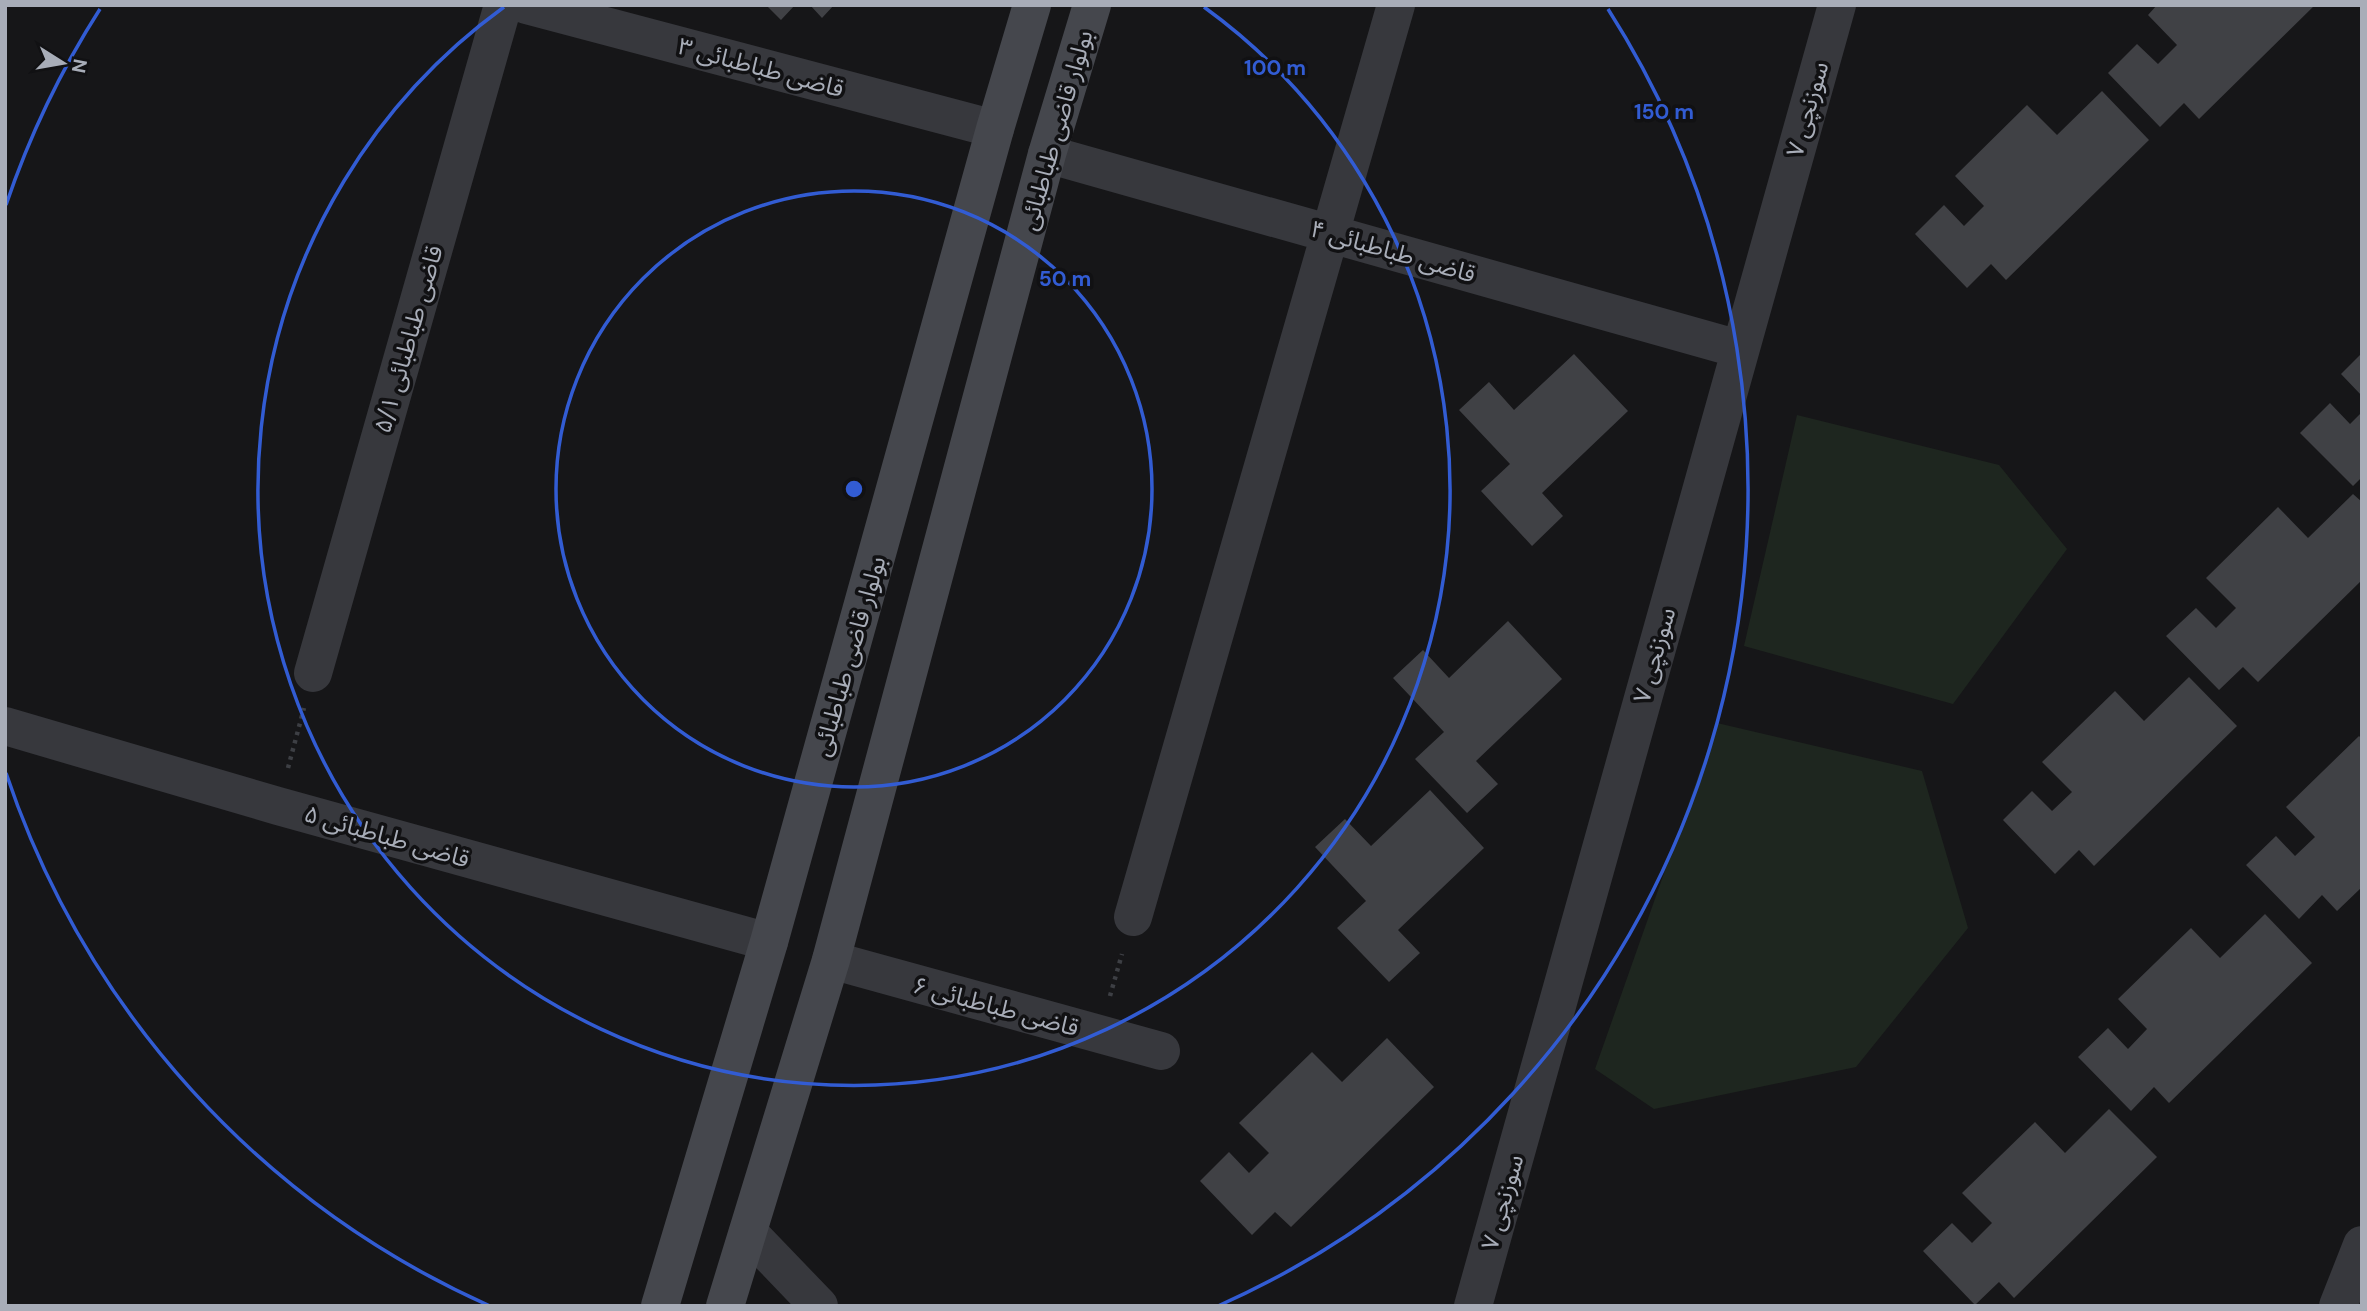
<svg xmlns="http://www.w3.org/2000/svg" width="2367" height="1311" font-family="'DM Sans','Noto Sans Arabic',sans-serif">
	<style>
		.green { fill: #1e261f }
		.building { fill: #404145 }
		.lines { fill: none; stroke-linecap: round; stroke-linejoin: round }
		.path { stroke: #3d3f44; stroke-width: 4.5; stroke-dasharray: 3.5 5; stroke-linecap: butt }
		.minor { stroke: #37383d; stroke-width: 38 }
		.secondary { stroke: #45474d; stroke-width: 38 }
		.ring { fill: none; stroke: #325cd3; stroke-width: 3.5 }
		.labels { text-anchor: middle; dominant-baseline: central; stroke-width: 7; stroke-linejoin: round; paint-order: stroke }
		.street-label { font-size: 24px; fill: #a8adb8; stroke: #111113 }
		.centre { fill: #325cd3; stroke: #111113; stroke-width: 3.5 }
		.ring-label { font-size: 21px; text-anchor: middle; font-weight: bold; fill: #325cd3; stroke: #111113; stroke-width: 7; stroke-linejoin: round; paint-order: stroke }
	</style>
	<rect width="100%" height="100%" fill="#161618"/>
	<path class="green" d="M 1797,415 L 1999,465 L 2067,549 L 1953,704 L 1744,646 Z
		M 1717,723 L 1922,771 L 1968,928 L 1856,1067 L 1654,1109 L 1595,1069 Z"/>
	<path class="building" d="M 766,5 L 795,5 L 781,20 Z
		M 810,5 L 834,5 L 822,18 Z
		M 2157,5 L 2315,5 L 2199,119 L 2184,103 L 2160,127 L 2108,73 L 2137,44 L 2158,64 L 2177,45 L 2148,15 Z
		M 2102,91 L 2149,140 L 2006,280 L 1991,264 L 1967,288 L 1915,234 L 1944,205 L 1964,226 L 1984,206 L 1955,176 L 2027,105 L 2057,135 Z
		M 2362,353 L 2362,396 L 2341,374 Z
		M 1574,354 L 1628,411 L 1542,493 L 1563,516 L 1532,546 L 1481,491 L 1510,464 L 1459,410 L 1489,382 L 1514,410 Z
		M 2330,403 L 2350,424 L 2362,412 L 2362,477 L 2353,486 L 2300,433 Z
		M 2353,494 L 2362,502 L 2362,580 L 2258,682 L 2243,667 L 2219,690 L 2166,636 L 2196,608 L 2216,628 L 2236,608 L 2206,578 L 2278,507 L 2308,538 Z
		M 1508,621 L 1562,679 L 1476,761 L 1498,784 L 1467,813 L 1415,759 L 1444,732 L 1393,678 L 1423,650 L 1449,678 Z
		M 2189,677 L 2237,726 L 2094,866 L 2079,850 L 2055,874 L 2003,820 L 2032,791 L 2052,811 L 2072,792 L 2042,762 L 2115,691 L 2144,721 Z
		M 2359,736 L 2362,739 L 2362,887 L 2337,911 L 2322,895 L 2299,919 L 2246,865 L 2276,836 L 2295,856 L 2315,837 L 2286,807 Z
		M 1430,790 L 1484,848 L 1398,930 L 1420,953 L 1389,982 L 1337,928 L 1366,901 L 1315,847 L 1345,819 L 1371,846 Z
		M 2265,914 L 2312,963 L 2169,1103 L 2154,1087 L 2131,1111 L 2078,1057 L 2108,1028 L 2128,1049 L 2147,1029 L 2118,999 L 2191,928 L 2220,958 Z
		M 1387,1038 L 1434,1087 L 1291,1227 L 1275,1212 L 1252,1235 L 1200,1181 L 1229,1152 L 1249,1173 L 1269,1153 L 1239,1123 L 1312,1052 L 1342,1082 Z
		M 2109,1109 L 2157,1157 L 2014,1298 L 1999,1282 L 1975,1305 L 1923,1251 L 1952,1223 L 1972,1243 L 1992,1223 L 1962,1193 L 2035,1122 L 2065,1153 Z"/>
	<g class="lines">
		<path class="path" d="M 288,768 L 304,708
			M 1110,996 L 1122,954"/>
		<path class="minor" d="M 526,5 L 995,129
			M 1047,154 L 1739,349
			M 313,673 L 503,5
			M 5,726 L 278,806 L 769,942
			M 1133,917 L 1396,5
			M 831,960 L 1161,1051
			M 748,1232 L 819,1306
			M 1473,1306 L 1837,5
			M 2338,1306 L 2362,1245"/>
		<path class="secondary" d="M 660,1306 L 769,942 L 995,129 L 1032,5
			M 725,1306 L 831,960 L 1047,154 L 1092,5"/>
	</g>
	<g class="ring">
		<circle cx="854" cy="489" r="298"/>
		<path d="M1204 7A596 596 0 1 1 504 7"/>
		<path d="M490 1306A894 894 0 0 1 6 773M6 205A894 894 0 0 1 100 9M1608 9A894 894 0 0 1 1218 1306"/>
	</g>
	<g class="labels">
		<g class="street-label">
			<text transform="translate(761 67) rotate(15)">قاضی طباطبائی ۳</text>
			<text transform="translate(1807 109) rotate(-74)">سوزنچی ۷</text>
			<text transform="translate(1056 130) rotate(-74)">بولوار قاضی طباطبائی</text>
			<text transform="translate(1393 251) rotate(16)">قاضی طباطبائی ۴</text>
			<text transform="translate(408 339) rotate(-74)">قاضی طباطبائی ۵/۱</text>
			<text transform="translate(1654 655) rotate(-74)">سوزنچی ۷</text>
			<text transform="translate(849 656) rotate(-74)">بولوار قاضی طباطبائی</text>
			<text transform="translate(387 836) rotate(16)">قاضی طباطبائی ۵</text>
			<text transform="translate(996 1006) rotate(15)">قاضی طباطبائی ۶</text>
			<text transform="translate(1502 1202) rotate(-74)">سوزنچی ۷</text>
		</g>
	</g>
	<circle cx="854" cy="489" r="10" class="centre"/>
	<g class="ring-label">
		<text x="1275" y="75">100 m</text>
		<text x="1664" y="119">150 m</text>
		<text x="1065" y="286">50 m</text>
	</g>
	<rect width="2367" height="1311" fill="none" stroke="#a8adb8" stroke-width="14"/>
	<g transform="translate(63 63) rotate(101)" stroke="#111113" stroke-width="5" paint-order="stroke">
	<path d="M0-5L12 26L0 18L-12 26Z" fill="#a8adb8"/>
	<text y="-10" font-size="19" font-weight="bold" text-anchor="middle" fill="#a8adb8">N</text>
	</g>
</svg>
